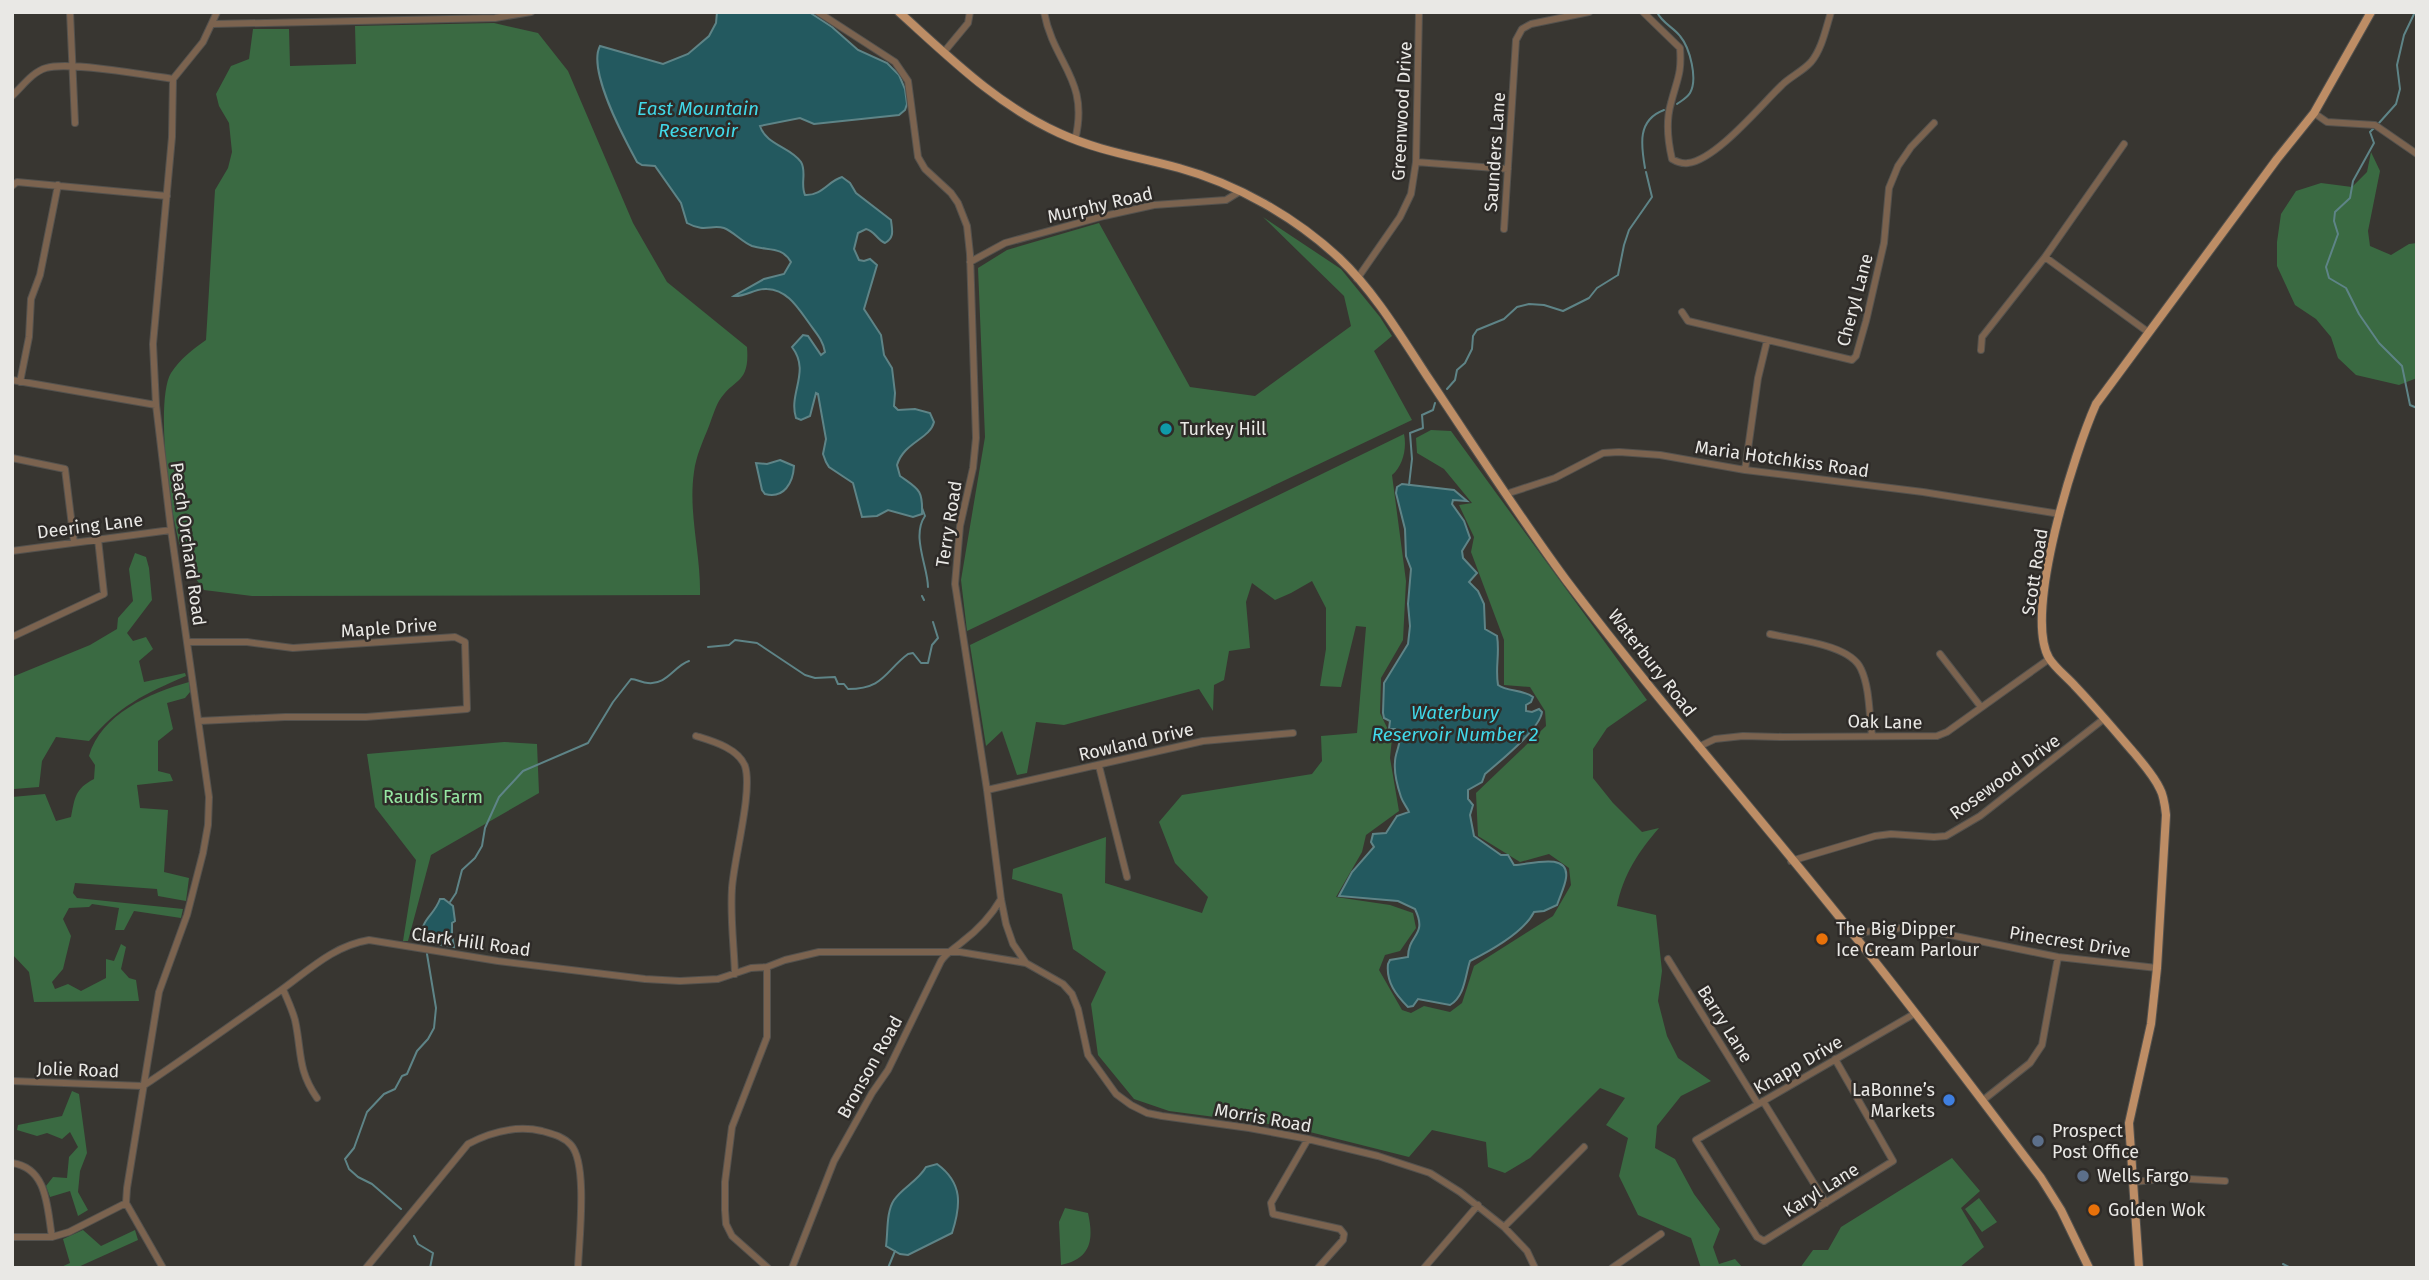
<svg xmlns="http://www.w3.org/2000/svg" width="2429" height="1280" font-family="'Fira Sans',sans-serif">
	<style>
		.green { fill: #3a6a42 }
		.water { fill: #23595f; stroke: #5e8487; stroke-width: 2 }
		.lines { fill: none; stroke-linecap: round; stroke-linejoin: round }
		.stream { stroke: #5e8487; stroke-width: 2 }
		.minor-casing { stroke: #54524e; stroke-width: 8 }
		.major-casing { stroke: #54524e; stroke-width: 10 }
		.minor { stroke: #7b634f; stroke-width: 6 }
		.major { stroke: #bd8d65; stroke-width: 8 }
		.culture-dot { fill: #0f9aa8; stroke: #2e2b28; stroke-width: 2.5 }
		.food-dot { fill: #e8710a; stroke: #2e2b28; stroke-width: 2.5 }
		.shop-dot { fill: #3f7fe0; stroke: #2e2b28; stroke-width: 2.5 }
		.service-dot { fill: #5c6f8a; stroke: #2e2b28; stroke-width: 2.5 }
		.labels { text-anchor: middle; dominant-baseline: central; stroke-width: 5; stroke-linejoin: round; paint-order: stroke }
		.street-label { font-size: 18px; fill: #e9e8e5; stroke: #2e2b28 }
		.poi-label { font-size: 18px; fill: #e9e8e5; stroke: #2e2b28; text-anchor: start }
		.park-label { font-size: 18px; fill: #96e7a2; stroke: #2e2b28 }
		.water-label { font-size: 19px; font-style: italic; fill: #41d9e9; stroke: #2e2b28 }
	</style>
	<rect width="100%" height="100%" fill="#383631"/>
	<path class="green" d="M 494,23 L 538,33 L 568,71 L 633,223 L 667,282 L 747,347 C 750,385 734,377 719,401 C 715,408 712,418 709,426 C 703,441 696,456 694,472 C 688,513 701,554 700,595 L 252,596 L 204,590 C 198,581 190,572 186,563 C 171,533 154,401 171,373 C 180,359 193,349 206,340 L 215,190 L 228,168 L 232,152 L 229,123 L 219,106 L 216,94 L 231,66 L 249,59 L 253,29 L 289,29 L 290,66 L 356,64 L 355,26 Z
		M 2371,152 L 2380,171 L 2368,231 L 2370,246 L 2391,255 L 2409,244 L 2417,243 L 2417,378 L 2399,385 L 2356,375 L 2338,358 L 2331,337 L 2316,319 L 2295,305 L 2277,266 L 2277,242 L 2281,214 L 2296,191 L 2321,183 L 2352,187 L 2367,172 Z
		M 1263,217 L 1341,269 L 1380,317 L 1392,336 L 1374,351 L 1412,420 L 967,631 L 961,580 L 985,437 L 978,268 L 1007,250 L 1099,223 L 1190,387 L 1255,396 L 1351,326 L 1344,296 Z
		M 1431,430 L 1451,431 L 1647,700 L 1607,728 L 1593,749 L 1593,778 L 1613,803 L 1642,832 L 1659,828 C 1639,851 1623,875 1617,906 L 1656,915 L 1662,971 L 1658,1001 L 1667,1036 L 1678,1058 L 1711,1081 L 1681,1096 L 1657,1126 L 1655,1148 L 1675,1159 L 1694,1194 L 1720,1229 L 1713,1247 L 1719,1264 L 1735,1259 L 1743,1268 L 1701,1268 L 1691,1238 L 1638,1215 L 1619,1176 L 1628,1138 L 1606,1125 L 1625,1098 L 1600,1088 L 1530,1158 L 1505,1173 L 1488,1167 L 1486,1142 L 1432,1130 L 1409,1157 L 1290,1127 L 1169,1111 L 1134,1099 L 1098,1055 L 1091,1004 L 1106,972 L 1073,949 L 1062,894 L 1012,879 L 1013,869 L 1106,837 L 1105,883 L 1202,913 L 1208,897 L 1175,863 L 1159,822 L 1182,795 L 1312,774 L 1322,761 L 1321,736 L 1357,733 L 1366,627 L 1356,626 L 1341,687 L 1320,686 L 1326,649 L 1326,608 L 1312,581 L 1291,593 L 1275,600 L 1252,583 L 1246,602 L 1250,648 L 1229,651 L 1224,680 L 1214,685 L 1213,711 L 1199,689 L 1064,725 L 1036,722 L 1027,773 L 1017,775 L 1002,731 L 986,746 L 970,645 L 1404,434 C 1407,448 1403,466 1392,475 L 1406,581 L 1403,640 L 1381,678 L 1380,713 L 1392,738 L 1390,758 L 1399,811 L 1366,835 L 1362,852 L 1336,897 L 1390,905 L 1413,913 L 1416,928 L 1400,951 L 1385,955 L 1379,970 L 1402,1010 L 1411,1013 L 1424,1006 L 1450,1012 L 1462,1003 L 1474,966 L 1553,916 L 1571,885 L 1569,868 L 1549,854 L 1520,862 L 1478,836 L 1476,793 L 1546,726 L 1545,711 L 1530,687 L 1504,685 L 1504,640 L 1471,552 L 1474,537 L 1459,505 L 1472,503 L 1444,469 L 1417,453 L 1416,438 Z
		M 135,553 L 146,557 L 149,568 L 152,600 L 127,633 L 133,641 L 146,637 L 153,649 L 139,661 L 144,682 L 185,673 L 186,676 C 144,694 119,706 89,741 L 56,737 L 42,761 L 39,787 L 14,789 L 12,677 L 90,645 L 117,629 L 118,618 L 133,601 L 129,569 Z
		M 189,682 L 190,692 L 185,698 L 167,703 L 173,729 L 158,741 L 158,771 L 170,774 L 173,781 L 137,785 L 140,808 L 168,810 L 164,872 L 189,878 L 186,901 L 158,896 L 157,889 L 75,883 L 73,893 L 77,898 L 183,909 L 181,918 L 134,911 L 124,930 L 115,930 L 119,908 L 92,904 L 89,907 L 69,908 L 63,919 L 71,936 L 63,969 L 52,982 L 55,989 L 68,984 L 81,991 L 106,978 L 106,959 L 114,961 L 121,944 L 126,947 L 121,969 L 129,978 L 136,980 L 139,1001 L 34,1002 L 29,972 L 12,954 L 12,797 L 45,794 L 56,821 L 71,817 C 75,797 75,789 94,779 L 95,765 L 89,756 C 101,714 150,693 189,682 Z
		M 504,742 L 537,744 L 539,793 L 431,855 L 408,941 L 403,941 L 416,860 L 375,807 L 367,754 Z
		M 72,1091 L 79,1094 L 87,1153 L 80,1171 L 78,1192 L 88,1210 L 78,1216 L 70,1191 L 50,1197 L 46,1186 L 53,1177 L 67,1178 L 69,1157 L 78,1147 L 70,1132 L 62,1139 L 47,1133 L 37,1136 L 17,1130 L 18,1125 L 62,1116 Z
		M 1952,1158 L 1980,1191 L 1961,1208 L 1984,1247 L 1959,1268 L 1800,1268 L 1813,1250 L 1828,1250 L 1841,1227 Z
		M 1979,1198 L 1997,1222 L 1982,1232 L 1965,1209 Z
		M 1065,1208 L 1088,1213 C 1094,1240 1091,1259 1061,1265 L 1059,1222 Z
		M 83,1230 L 101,1246 L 135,1230 L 138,1240 L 76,1268 L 59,1268 L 70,1263 L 63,1239 Z"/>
	<path class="water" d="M 717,12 L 809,12 L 832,27 L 858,50 L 887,63 L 899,75 L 905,89 L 907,104 L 905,110 L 899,115 L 814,124 L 800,118 L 760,126 C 766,145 791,147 801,162 C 807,172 800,184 805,195 C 822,196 828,181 842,177 L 850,183 L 856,193 L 891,220 C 892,230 895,237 885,243 C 877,240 875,231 866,229 L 858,233 L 854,249 L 859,260 L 864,261 L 870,259 L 877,265 L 864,309 L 881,335 L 884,355 L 892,368 L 895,393 L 894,406 L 898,410 L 915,409 L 930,413 L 934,422 C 930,439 904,442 897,465 L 900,476 C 918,489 923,489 922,514 L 913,517 L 888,510 L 877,516 L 862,517 L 853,483 L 829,467 L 826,462 L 823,454 L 826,439 L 818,394 L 816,393 L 810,416 L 801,420 L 796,418 C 788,393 811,372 792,347 L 803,335 L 808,336 L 821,355 L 825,352 C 823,340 816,333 809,323 C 798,308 788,290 767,289 C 755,288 746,297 734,296 L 764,279 L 784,274 L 791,262 C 782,246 768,251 752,246 C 742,242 734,232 724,228 C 711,224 705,233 687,223 L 681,203 L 655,166 L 642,165 L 637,162 C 624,138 587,70 600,46 L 663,64 L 688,54 L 709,36 L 716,23 Z
		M 780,460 L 794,466 C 793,483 784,499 765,494 L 762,490 L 756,463 L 767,464 Z
		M 1402,484 L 1454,490 L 1467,501 L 1453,500 L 1452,504 L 1464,521 L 1470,538 L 1462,551 L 1463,558 L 1477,573 L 1469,582 L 1478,591 L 1484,604 L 1485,629 L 1497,636 C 1500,653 1495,668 1498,685 C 1508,692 1522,689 1533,697 L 1531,702 L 1526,705 L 1526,711 L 1532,712 L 1539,709 L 1542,712 C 1540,729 1499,762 1485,774 L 1482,782 L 1468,790 L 1468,799 L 1473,805 L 1470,815 L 1474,836 L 1501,855 L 1508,855 L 1514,865 C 1525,866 1570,850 1566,878 C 1565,886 1560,896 1557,905 L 1544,911 L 1534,912 C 1524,932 1490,951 1470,961 C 1465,976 1465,996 1450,1005 L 1418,999 L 1413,1006 L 1408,1007 C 1396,995 1386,982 1388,964 L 1390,960 L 1408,957 C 1408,934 1428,936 1415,909 L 1398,901 L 1339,896 L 1352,872 L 1374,847 L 1371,842 L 1373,834 L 1386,833 L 1397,816 L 1409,812 C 1407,807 1403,803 1401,797 C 1398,788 1394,772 1395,762 C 1395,749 1405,742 1395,729 L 1389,729 L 1390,721 L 1384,718 L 1383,713 L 1384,683 L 1408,644 L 1410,626 L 1408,604 L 1411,569 L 1406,556 L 1405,529 L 1396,493 L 1397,487 Z
		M 440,899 L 444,899 L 453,906 L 455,921 L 452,923 L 452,935 L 454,947 L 421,942 C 421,916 433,918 440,899 Z
		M 937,1164 C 963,1183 961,1205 952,1233 L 908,1255 L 900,1254 L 886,1246 C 888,1233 886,1212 894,1200 C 903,1187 918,1181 926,1167 Z"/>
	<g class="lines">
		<path class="stream" d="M 1657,12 C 1662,23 1673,27 1680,36 C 1690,48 1698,79 1690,93 C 1687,98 1681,101 1677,104
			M 2379,123 L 2396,104 L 2400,89 L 2397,65 L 2404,35 L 2415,12
			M 2375,127 L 2370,132 L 2374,143 L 2353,181 L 2350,198 L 2335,212 L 2334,221 L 2338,234 L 2326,267 L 2329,278 L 2346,288 L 2359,314 L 2379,343 L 2402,366 L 2410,405 L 2417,408
			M 1645,168 C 1641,145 1637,120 1664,110
			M 1447,389 L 1455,380 L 1457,370 L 1465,363 L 1472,349 L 1473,336 L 1477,330 L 1504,319 L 1517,307 L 1529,304 L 1544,305 L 1563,311 L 1589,298 L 1597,288 L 1618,275 L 1624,245 L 1629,230 L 1652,197 L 1646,172
			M 1409,485 L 1412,459 L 1410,433 L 1423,428 L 1422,415 L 1433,410 L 1435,403
			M 922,508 L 925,516 C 911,536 928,567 928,587
			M 922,596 L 924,600
			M 708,647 L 729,645 L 735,640 L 757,643 L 805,675 L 815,678 L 835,677 L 838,684 L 844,684 L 848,689 C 884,689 885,671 908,654 L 913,653 L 921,663 L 928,663 L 932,645 L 938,638 L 933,622
			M 450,902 L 456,893 L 462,870 L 475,858 L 482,846 L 485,828 L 499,797 L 523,771 L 588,743 L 613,702 L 631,679 C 637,679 642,683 648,683 C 667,685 674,666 689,661
			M 401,1209 L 372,1184 L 358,1177 L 349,1169 L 345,1159 L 354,1148 L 367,1112 L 384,1094 L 395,1089 L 402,1076 L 407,1074 L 417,1051 L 428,1039 L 434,1028 L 436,1008 L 427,954
			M 414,1236 L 418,1244 L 433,1253 L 430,1268
			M 2283,1264 L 2291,1268
			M 888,1268 L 895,1251"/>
		<defs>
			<path id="minor" d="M 70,12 L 75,123
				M 818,12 L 895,62 L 908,81 L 918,157 L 925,169 L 951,193 L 958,203 L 967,226 L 970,254 L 976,438 L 973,468 L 960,526 L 955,584 L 987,790 L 1001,899 L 1006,924 L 1013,944 L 1026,963
				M 1044,12 C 1054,65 1090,79 1075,140
				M 1643,12 L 1680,48 C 1682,74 1677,79 1671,103 C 1666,120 1668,142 1672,159 C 1677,162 1682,164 1688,163 C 1716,160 1761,105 1782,85 C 1790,77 1803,71 1811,62 C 1822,49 1826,28 1831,12
				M 213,24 L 495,18 L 531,12
				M 944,52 L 968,23 L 970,12
				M 12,96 C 22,87 32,72 46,68 C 68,61 147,75 173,79
				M 2314,113 L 2327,122 L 2375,125 L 2417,154
				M 1416,162 L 1508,169
				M 12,186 L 17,182 L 167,196
				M 1504,229 L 1516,40 L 1522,29 L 1531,24 L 1589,12
				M 2045,257 L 2148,332
				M 970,262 L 1005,243 L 1104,216 L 1154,205 L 1226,200 L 1239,192
				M 1357,279 L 1400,217 L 1411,194 L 1416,162 L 1419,12
				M 1682,312 L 1688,321 L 1852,360 L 1856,356 L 1866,321 L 1884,243 L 1889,188 L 1898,166 L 1911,147 L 1934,123
				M 1981,350 L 1982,337 L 2045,257 L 2124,144
				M 12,380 L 156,405
				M 20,382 L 29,337 L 31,299 L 40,275 L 58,185
				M 12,458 L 65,469 L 74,542
				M 1745,470 L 1758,378 L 1767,341
				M 1506,494 L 1555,478 L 1603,453 L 1619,452 L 1660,455 L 1745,470 L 1923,492 L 2060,514
				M 12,551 L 171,530
				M 1770,634 C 1795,640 1850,644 1861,669 C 1870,688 1869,715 1872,735
				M 12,637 L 104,594 L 98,539
				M 187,642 L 247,642 L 293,648 L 455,637 L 465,642 L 467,709 L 366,717 L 285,717 L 199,721
				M 1940,654 L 1981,707
				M 696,736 C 712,741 738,748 745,766 C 753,791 734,858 732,888 C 730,917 734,946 735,974
				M 1698,747 L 1715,739 L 1743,736 L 1783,737 L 1937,736 L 1947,732 L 2049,659
				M 1099,766 L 1127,877
				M 987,790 L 1203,741 L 1293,733
				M 1791,861 L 1875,836 L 1891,834 L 1934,837 L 1946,836 L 1980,816 L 2105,718
				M 1857,939 L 1864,932 L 1911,927 L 2058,957 L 2157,968
				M 1668,959 L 1758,1104
				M 767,967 L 767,1037 L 732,1127 L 725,1182 L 725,1210 L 726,1224 L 732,1236 L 768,1268
				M 283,989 C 287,999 292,1009 295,1020 C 302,1052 297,1069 317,1098
				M 1835,1059 L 1893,1161 L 1764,1241 L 1757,1237 L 1696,1140 L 1914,1014
				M 12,1081 L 143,1086
				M 143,1086 C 188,1056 232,1024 277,993 C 307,972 332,946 369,940 L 498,961 L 645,979 L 680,981 L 718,979 L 751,968 L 767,967 L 785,960 L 819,952 L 960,952 L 1026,963 L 1063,984 L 1072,994 L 1078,1009 L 1088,1055 L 1116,1094 L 1131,1105 L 1147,1113 L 1162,1116 L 1249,1128 L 1308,1139 L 1378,1156 L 1430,1173 L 1460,1192 L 1504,1227 L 1527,1251 L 1535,1268
				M 1763,1101 L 1826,1203
				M 1982,1101 L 2030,1063 L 2042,1045 L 2058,957
				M 1308,1139 L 1271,1203 L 1273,1214 L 1340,1229 L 1344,1234 L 1343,1240 L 1318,1268
				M 12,1163 C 48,1168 47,1208 52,1237
				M 2133,1182 L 2172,1178 L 2225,1181
				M 1504,1227 L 1584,1147
				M 12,1237 L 52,1237 L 69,1232 L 126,1203
				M 163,1268 L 126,1203 L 127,1188 L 159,992 L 187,915 L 203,853 L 208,825 L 209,797 L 171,530 L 156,405 L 153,344 L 172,137 L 173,79 L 203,42 L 217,12
				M 366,1268 L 468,1144 C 491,1132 516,1125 542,1131 C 552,1134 563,1136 571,1145 C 588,1164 579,1240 578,1268
				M 792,1268 L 834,1161 L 872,1093 L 888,1070 L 941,961 C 947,952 954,949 962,942 C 978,930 991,916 1001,899
				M 1424,1268 L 1478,1205
				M 1612,1268 L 1661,1234"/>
			<path id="major" d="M 899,12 C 949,57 997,105 1059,133 C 1098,151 1139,157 1179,168 C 1237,184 1295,217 1339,258 C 1375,292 1402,338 1429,379 C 1474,446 1518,515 1566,580 C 1659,703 1761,818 1857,939 C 1920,1017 1980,1098 2041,1178 L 2061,1210 L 2089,1268
				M 2139,1268 L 2129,1123 L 2151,1024 L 2157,968 L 2166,815 C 2165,806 2164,796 2160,789 C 2154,776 2144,765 2135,754 C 2115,731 2096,708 2075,686 C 2067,677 2055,668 2049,658 C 2023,613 2075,451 2096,404 L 2277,159 L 2314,113 L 2371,12"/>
		</defs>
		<use href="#minor" class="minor-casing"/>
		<use href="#major" class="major-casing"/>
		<use href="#minor" class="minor"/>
		<use href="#major" class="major"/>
	</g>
	<circle class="culture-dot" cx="1166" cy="429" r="7"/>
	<g class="food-dot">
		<circle cx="1822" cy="939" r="7"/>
		<circle cx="2094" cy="1210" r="7"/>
	</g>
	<circle class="shop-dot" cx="1949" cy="1100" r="7"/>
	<g class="service-dot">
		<circle cx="2038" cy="1141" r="7"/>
		<circle cx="2083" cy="1176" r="7"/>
	</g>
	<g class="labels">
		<g class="street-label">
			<text transform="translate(1402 111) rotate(-87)">Greenwood Drive</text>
			<text transform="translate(1495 152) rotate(-86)">Saunders Lane</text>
			<text transform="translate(1100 205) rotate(-13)">Murphy Road</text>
			<text transform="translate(1855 300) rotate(-75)">Cheryl Lane</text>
			<text transform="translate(1782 459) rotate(8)">Maria Hotchkiss Road</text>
			<text transform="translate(949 524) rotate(-81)">Terry Road</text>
			<text transform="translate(90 526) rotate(-7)">Deering Lane</text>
			<text transform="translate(188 544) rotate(82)">Peach Orchard Road</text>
			<text transform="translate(2035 572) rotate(-81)">Scott Road</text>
			<text transform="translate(389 628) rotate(-4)">Maple Drive</text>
			<text transform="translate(1652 663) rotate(52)">Waterbury Road</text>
			<text transform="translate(1885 722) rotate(1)">Oak Lane</text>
			<text transform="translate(1136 742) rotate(-13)">Rowland Drive</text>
			<text transform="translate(2005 777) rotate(-36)">Rosewood Drive</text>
			<text transform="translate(471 942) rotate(8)">Clark Hill Road</text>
			<text transform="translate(2070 942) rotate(9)">Pinecrest Drive</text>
			<text transform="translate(1725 1024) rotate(58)">Barry Lane</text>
			<text transform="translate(1798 1065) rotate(-30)">Knapp Drive</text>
			<text transform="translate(870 1067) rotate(-61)">Bronson Road</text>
			<text transform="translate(78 1070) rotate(2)">Jolie Road</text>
			<text transform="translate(1263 1118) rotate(10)">Morris Road</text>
			<text transform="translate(1821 1190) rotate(-32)">Karyl Lane</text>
		</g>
		<g class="poi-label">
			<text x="1180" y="429">Turkey Hill</text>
			<text x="1836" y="929">The Big Dipper<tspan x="1836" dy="21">Ice Cream Parlour</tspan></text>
			<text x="1935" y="1090" text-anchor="end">LaBonne’s<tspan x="1935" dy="21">Markets</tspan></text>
			<text x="2052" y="1131">Prospect<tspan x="2052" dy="21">Post Office</tspan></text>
			<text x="2097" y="1176">Wells Fargo</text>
			<text x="2108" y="1210">Golden Wok</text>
		</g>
		<g class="park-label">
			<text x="433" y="797">Raudis Farm</text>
		</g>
		<g class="water-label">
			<text x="698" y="108">East Mountain<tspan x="698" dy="22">Reservoir</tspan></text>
			<text x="1455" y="712">Waterbury<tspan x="1455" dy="22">Reservoir Number 2</tspan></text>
		</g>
	</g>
	<rect width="2429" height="1280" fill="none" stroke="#e9e8e5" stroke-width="28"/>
</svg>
